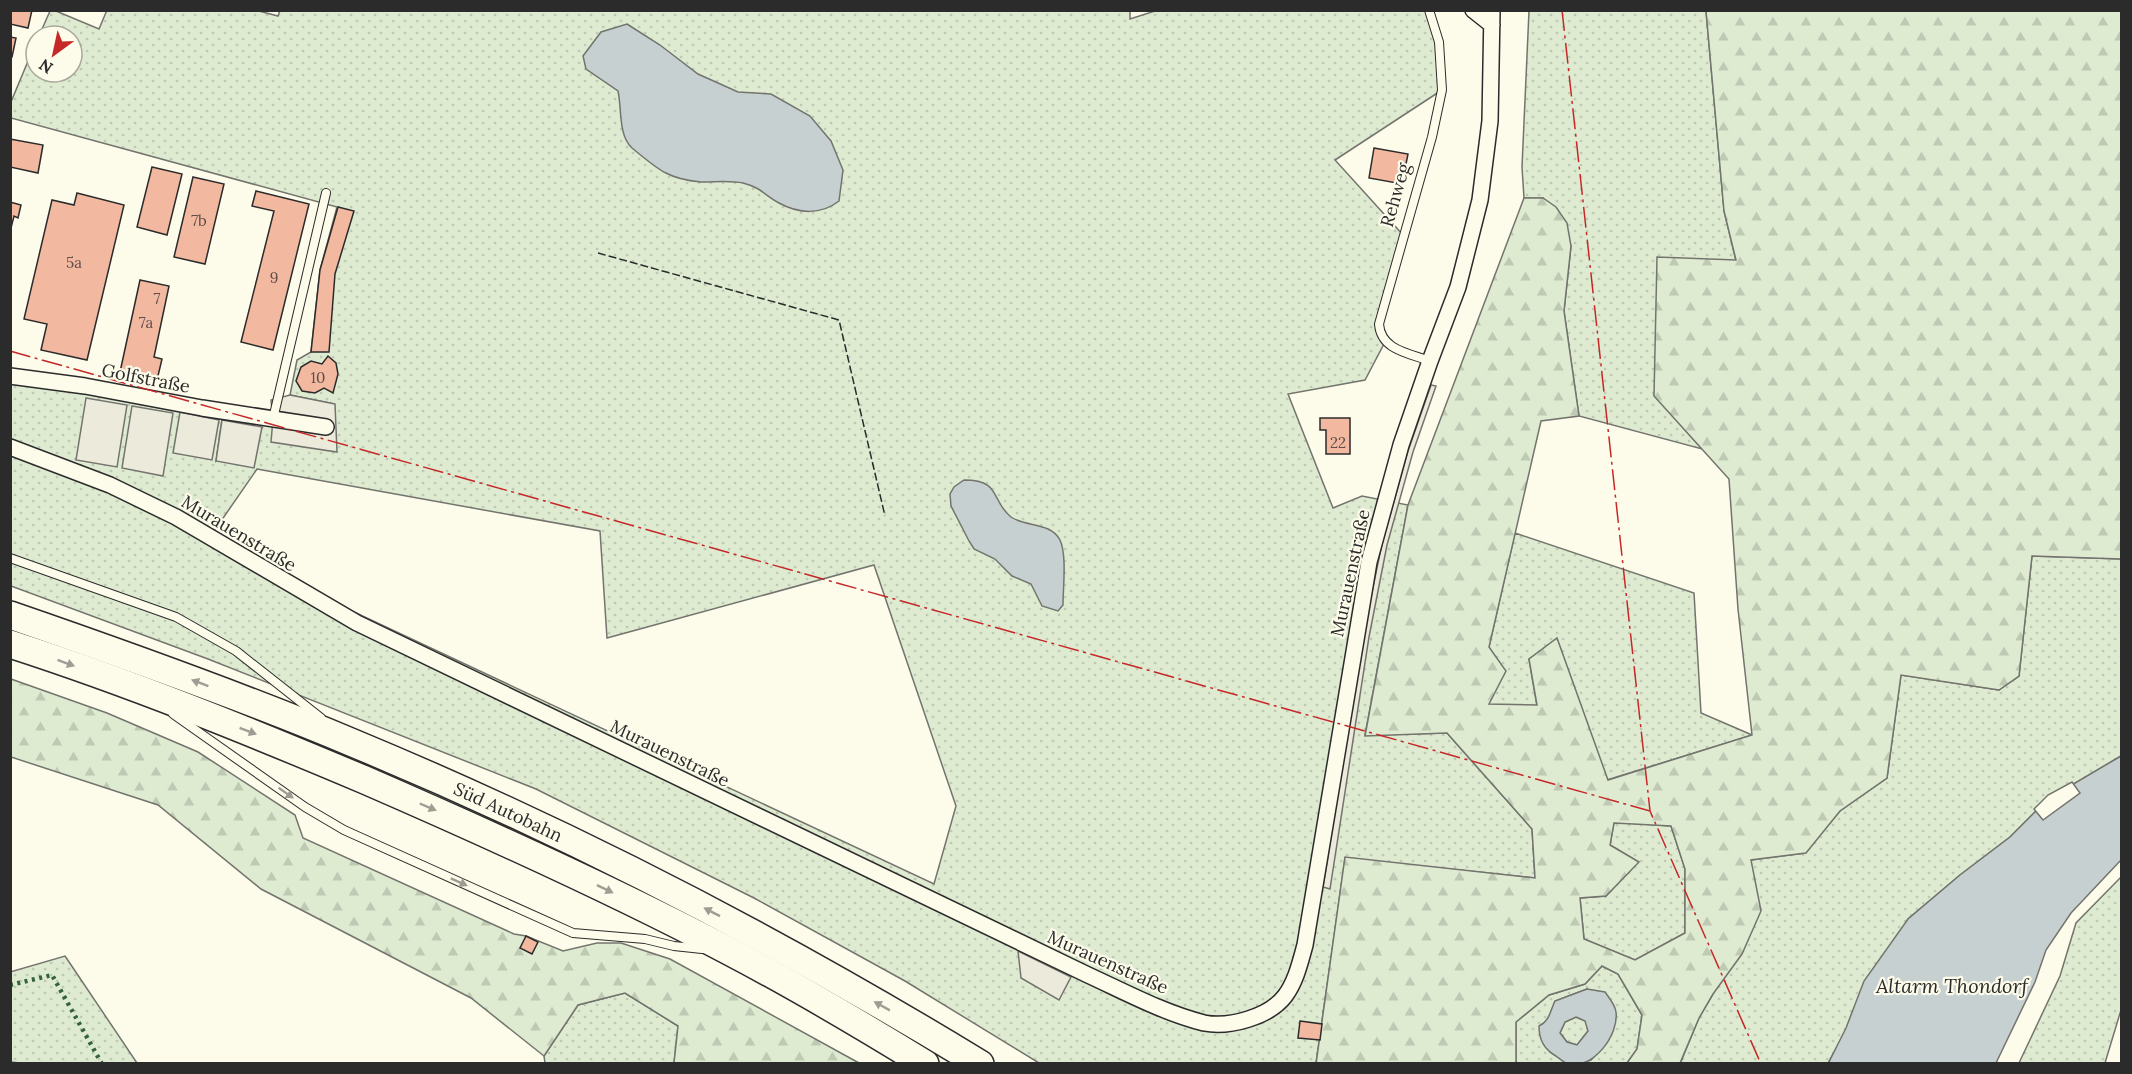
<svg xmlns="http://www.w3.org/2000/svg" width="2132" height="1074" font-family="Lora,serif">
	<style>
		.grass { fill: url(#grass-dots); stroke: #74746e; stroke-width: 1.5; fill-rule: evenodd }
		.forest { fill: url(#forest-firs); stroke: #74746e; stroke-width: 1.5; fill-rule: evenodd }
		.parking { fill: #eceadb; stroke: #74746e; stroke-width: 1.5 }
		.water { fill: #c7d0d0; stroke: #74746e; stroke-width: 1.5; fill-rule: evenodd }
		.pier { fill: #fdfbea; stroke: #74746e; stroke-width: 1.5 }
		.building { fill: #f2b8a0; stroke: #2b2b2b; stroke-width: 1.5 }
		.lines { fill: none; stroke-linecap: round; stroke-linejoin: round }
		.service-casing { stroke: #2b2b2b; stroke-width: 10 }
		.minor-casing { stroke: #2b2b2b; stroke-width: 18 }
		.motorway-casing { stroke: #2b2b2b; stroke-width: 30 }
		.service { stroke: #fdfbea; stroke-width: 8 }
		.minor { stroke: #fdfbea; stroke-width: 15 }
		.motorway { stroke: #fdfbea; stroke-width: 27 }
		.hedge { stroke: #34623c; stroke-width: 4.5; stroke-dasharray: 3 4.5; stroke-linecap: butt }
		.fence { stroke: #2b2b2b; stroke-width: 1.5; stroke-dasharray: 8 3; stroke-linecap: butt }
		.power { stroke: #c62828; stroke-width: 1.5; stroke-dasharray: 21 4.5 3 4.5; stroke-linecap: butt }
		.oneway { fill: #9e9d94 }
		.labels { text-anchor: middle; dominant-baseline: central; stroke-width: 4.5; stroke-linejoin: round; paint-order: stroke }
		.number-label { font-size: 15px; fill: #5d4e48 }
		.street-label { font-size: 18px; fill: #2b2b2b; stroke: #fdfbea }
		.water-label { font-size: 20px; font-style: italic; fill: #2b2b2b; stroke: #fdfbea }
	</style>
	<defs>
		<pattern id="grass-dots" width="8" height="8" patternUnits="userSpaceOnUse" patternTransform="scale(1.5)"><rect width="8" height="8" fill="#deebd1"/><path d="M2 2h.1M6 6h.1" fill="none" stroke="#bfcab4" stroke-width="1.8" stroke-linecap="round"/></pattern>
		<pattern id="forest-firs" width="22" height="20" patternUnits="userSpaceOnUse" patternTransform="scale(1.5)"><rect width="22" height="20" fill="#deebd1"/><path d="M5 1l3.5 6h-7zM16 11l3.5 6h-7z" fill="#bfcab4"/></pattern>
	</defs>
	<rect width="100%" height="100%" fill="#fdfbea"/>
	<path class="grass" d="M 107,10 L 255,10 L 278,16 L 280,10 L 1130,10 L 1130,19 L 1158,10 L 1429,11 L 1439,42 L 1442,90 L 1335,160 L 1403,235 L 1379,324 L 1385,342 L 1365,380 L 1288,394 L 1333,508 L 1362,496 L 1408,505 L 1365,735 L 1447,733 L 1532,829 L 1535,878 L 1345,858 L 1316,1063 L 1039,1063 L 905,981 L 754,898 L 536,789 L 208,659 L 11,586 L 10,383 L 273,419 L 335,404 L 290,395 L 297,360 L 311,352 L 320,270 L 337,207 L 11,118 L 11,102 L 36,42 L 36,72 L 72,72 L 72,36 L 39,36 L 50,11 L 56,11 L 99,29 ZM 222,420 L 262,428 L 216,461 ZM 257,469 L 600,531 L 607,638 L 874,565 L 956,806 L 934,884 L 354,612 L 298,590 L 210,537 Z
		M 1529,11 L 1706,11 L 1724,211 L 1736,261 L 1654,395 L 1702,449 L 1579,416 L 1564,311 L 1571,246 L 1543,198 L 1524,198 L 1522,167 Z
		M 1515,533 L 1694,593 L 1701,713 L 1752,735 L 1607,780 L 1557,639 L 1529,659 L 1537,706 L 1489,705 L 1489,647 Z
		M 2032,556 L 2121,559 L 2121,756 L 2048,799 L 2010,837 L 1960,875 L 1908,919 L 1828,1063 L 1680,1064 L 1699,1018 L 1713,994 L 1751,860 L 1805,853 L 1840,811 L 1887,778 L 1901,675 L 1999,690 L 2019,676 Z
		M 1614,822 L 1671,826 L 1685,869 L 1685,933 L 1635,960 L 1584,939 L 1580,898 L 1606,896 L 1638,862 L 1610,845 Z
		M 2121,877 L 2121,1010 L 2105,1063 L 2019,1063 L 2060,976 L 2076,923 Z
		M 65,956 L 137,1063 L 30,1064 L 11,1062 L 10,972 Z
		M 1602,966 L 1618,974 L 1642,1015 L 1637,1049 L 1627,1063 L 1581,1063 L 1591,1060 L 1605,1045 L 1587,989 L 1555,1001 L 1550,1015 L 1544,1024 L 1550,1052 L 1567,1063 L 1516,1063 L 1516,1022 L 1549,995 L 1585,984 Z
		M 625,993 L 678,1026 L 674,1063 L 545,1063 L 544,1056 L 578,1005 Z
		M 1576,1017 L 1586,1021 L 1588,1031 L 1577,1045 L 1567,1042 L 1560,1033 L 1565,1022 Z"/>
	<path class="forest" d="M 1706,11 L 2121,11 L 2121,559 L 2032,556 L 2019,676 L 1999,690 L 1901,675 L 1887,778 L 1840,811 L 1806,853 L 1751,860 L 1761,911 L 1742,954 L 1713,994 L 1699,1018 L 1680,1063 L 1627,1063 L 1637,1049 L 1642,1015 L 1618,974 L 1602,966 L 1585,984 L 1549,995 L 1516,1022 L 1516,1063 L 1316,1064 L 1345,857 L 1535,878 L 1532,829 L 1447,733 L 1365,736 L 1408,505 L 1524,198 L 1543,198 L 1556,207 L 1567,223 L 1571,246 L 1564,311 L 1579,416 L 1541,421 L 1489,647 L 1506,671 L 1489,704 L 1537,705 L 1529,659 L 1557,638 L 1608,780 L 1752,735 L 1738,609 L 1729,479 L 1654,396 L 1657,257 L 1736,260 L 1724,211 ZM 1614,823 L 1671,826 L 1685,869 L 1685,933 L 1635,960 L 1584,939 L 1580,898 L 1606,896 L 1639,862 L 1610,845 Z
		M 11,679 L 107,713 L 198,752 L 295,815 L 303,838 L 514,934 L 526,936 L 563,951 L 597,943 L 621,943 L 670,959 L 859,1063 L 674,1063 L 678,1026 L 625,993 L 578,1005 L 544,1056 L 471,998 L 261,889 L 158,805 L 11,757 Z"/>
	<path class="parking" d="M 1431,385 L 1436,386 L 1413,452 L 1387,545 L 1369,637 L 1330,889 L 1323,887 L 1363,635 L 1382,544 L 1408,451 Z
		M 290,395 L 335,404 L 337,452 L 271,442 L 273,419 L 271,400 Z
		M 86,398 L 127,405 L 117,467 L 76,460 Z
		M 132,406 L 173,413 L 163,476 L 122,468 Z
		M 180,412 L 219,420 L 212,460 L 173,453 Z
		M 222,420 L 262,427 L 254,468 L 216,461 Z
		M 1018,951 L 1071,977 L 1059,1000 L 1021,978 Z"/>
	<path class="water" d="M 627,24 L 660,45 L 698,74 L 738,92 L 771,94 L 810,116 L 831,141 L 843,170 L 839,201 C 821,215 799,214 779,203 C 764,195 762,188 743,183 C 730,180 715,182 701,182 C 691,181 675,178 666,173 C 659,170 638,153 632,148 C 618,135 622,109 618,91 L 586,69 L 583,56 L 601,32 Z
		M 964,480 C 1002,480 990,500 1011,517 C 1025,527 1051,522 1060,540 C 1067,555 1063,588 1063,605 L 1058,611 L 1042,606 L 1031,584 L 1012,576 L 995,559 L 974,549 L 969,541 L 951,506 L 950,494 L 954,487 Z
		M 2121,756 L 2121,860 L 2071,913 L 2046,950 L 2035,982 L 1996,1063 L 1828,1064 L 1846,1028 L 1864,981 L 1908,919 L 1960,875 L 2010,837 L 2048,799 Z
		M 1587,989 L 1605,992 C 1609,998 1615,1004 1616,1012 C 1619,1035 1593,1070 1568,1064 C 1564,1063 1559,1058 1556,1056 C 1544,1049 1539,1040 1539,1026 C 1550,1021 1550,1011 1555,1001 ZM 1576,1017 L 1585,1021 L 1588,1031 L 1577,1045 L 1567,1042 L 1560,1033 L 1565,1022 Z"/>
	<path class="pier" d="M 2072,782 L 2080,793 L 2043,820 L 2034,809 L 2048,795 Z"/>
	<path class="building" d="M 10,10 L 32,10 L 28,28 L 10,24 Z
		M 10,37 L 16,38 L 12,57 L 10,57 Z
		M 10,139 L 43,145 L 38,173 L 10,167 Z
		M 1374,148 L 1408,154 L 1402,184 L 1369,178 Z
		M 152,167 L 182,174 L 167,235 L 137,227 Z
		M 193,177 L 224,184 L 205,264 L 174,257 Z
		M 256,191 L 309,204 L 273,350 L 241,342 L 274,211 L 252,206 Z
		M 77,193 L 124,205 L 87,360 L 41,350 L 47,324 L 24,319 L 52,200 L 74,205 Z
		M 10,202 L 21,205 L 18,218 L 14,216 L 10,232 Z
		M 338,207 L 354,211 L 335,274 L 329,352 L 311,352 L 320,270 Z
		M 140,280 L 169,286 L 154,357 L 162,359 L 157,380 L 120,372 Z
		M 328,356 L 336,363 L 338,374 L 333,393 L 324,388 L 315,393 L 302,391 L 296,381 L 301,367 L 311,361 L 322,364 Z
		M 1320,418 L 1350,418 L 1350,454 L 1326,454 L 1326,430 L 1320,430 Z
		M 526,936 L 538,942 L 532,954 L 520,948 Z
		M 1300,1021 L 1322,1024 L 1320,1040 L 1298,1038 Z"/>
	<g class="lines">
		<defs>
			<path id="service" d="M 1429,10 L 1439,42 L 1442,90 L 1432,137 L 1379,324 C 1381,350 1408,353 1430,361
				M 273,419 L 326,193
				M 10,558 L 176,617 L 236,651 L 321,718
				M 173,714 L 305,807 L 344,830 L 573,933 L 645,939 L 674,946 L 702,949"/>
			<path id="minor" d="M 1473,10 L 1492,25
				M 10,376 L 85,386 L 202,408 L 326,427
				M 10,447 L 110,485 L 176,517 L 357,623 L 1088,975 C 1125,992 1164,1013 1204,1023 C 1229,1028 1269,1017 1285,996 C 1296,981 1300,963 1305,945 L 1369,562 L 1401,445 L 1430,361 L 1458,287 L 1480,200 L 1490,121 L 1492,10"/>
			<g id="motorway">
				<path id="s1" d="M 10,615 C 126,655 241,696 353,743 C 570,833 780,942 980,1064"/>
				<path d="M 10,644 C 131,683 249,731 365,780 C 487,833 609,888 727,950 C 794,985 860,1024 925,1064"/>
			</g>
		</defs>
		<use href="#service" class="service-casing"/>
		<use href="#minor" class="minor-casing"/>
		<use href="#motorway" class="motorway-casing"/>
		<use href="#service" class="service"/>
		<use href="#minor" class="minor"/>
		<use href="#motorway" class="motorway"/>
		<path class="hedge" d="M 10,985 L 52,975 L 102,1064"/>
		<path class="fence" d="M 598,253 L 839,320 L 885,516"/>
		<path class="power" d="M 1562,10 L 1650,811 L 1761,1064
			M 10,351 L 1650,811"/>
	</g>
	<defs><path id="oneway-solid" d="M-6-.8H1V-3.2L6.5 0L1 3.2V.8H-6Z" transform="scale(1.5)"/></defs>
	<g class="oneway">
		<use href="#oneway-solid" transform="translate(66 663) rotate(20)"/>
		<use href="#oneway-solid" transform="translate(200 683) rotate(-159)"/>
		<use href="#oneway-solid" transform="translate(248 731) rotate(21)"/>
		<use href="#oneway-solid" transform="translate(286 793) rotate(35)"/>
		<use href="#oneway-solid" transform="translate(428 807) rotate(23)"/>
		<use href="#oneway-solid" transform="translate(459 882) rotate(24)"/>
		<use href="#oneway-solid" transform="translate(605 889) rotate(26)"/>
		<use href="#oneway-solid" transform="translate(712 912) rotate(-153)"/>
		<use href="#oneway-solid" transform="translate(882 1006) rotate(-151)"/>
	</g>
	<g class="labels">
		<g class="number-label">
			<text x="199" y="220">7b</text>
			<text x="74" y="262">5a</text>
			<text x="274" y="277">9</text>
			<text x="157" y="298">7</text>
			<text x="146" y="322">7a</text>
			<text x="318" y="377">10</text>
			<text x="1338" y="442">22</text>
		</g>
		<g class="street-label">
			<text transform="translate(1395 195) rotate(-74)">Rehweg</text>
			<text transform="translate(146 378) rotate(11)">Golfstraße</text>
			<text transform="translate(239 533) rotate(31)">Murauenstraße</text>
			<text transform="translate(1350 573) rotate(-78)">Murauenstraße</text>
			<text transform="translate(670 753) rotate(26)">Murauenstraße</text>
			<text stroke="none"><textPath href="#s1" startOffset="536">Süd Autobahn</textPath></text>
			<text transform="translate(1108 962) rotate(24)">Murauenstraße</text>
		</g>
		<g class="water-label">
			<text x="1952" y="985">Altarm Thondorf</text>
		</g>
	</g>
	<rect width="2132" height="1074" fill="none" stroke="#2b2b2b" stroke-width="24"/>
	<g transform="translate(54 54) rotate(213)"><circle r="28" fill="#fdfbea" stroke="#a9a89e" stroke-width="1.5"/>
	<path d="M0-4.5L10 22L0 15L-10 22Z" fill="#c62828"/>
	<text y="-9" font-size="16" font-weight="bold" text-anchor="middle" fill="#2b2b2b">N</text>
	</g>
</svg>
